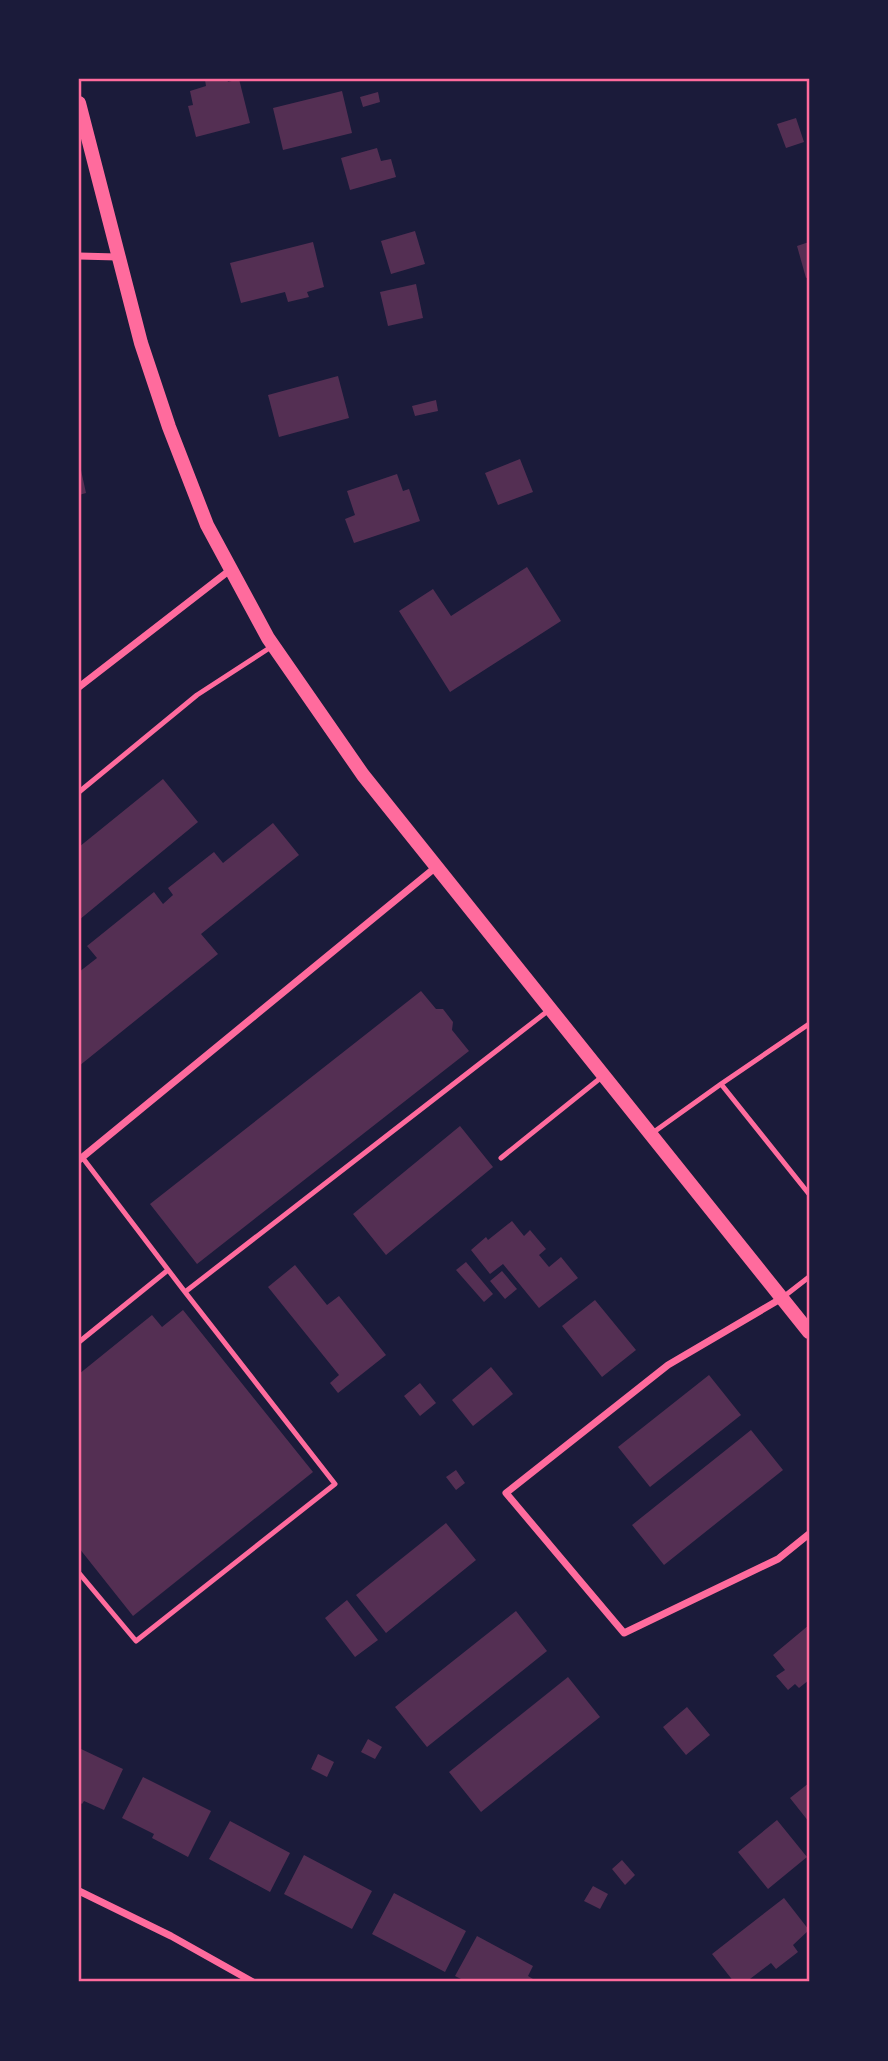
<svg xmlns="http://www.w3.org/2000/svg" width="888" height="2061" font-family="Figtree,sans-serif">
	<style>
		.building { fill: #542f53 }
		.lines { fill: none; stroke-linecap: round; stroke-linejoin: round }
		.service { stroke: #ff6b9d; stroke-width: 5 }
		.minor { stroke: #ff6b9d; stroke-width: 7 }
		.secondary { stroke: #ff6b9d; stroke-width: 14 }
		.neatline { fill: none; stroke: #ff6b9d; stroke-width: 2.5 }
	</style>
	<rect width="100%" height="100%" fill="#1b1b3a"/>
	<path class="building" d="M 209,79 L 227,79 L 228,82 L 239,79 L 250,123 L 196,137 L 188,106 L 193,105 L 190,91 L 206,86 L 205,80 Z
		M 342,91 L 352,133 L 283,150 L 273,108 Z
		M 378,92 L 380,102 L 363,107 L 360,97 Z
		M 796,118 L 804,142 L 786,148 L 777,124 Z
		M 377,148 L 381,161 L 391,159 L 396,177 L 350,190 L 341,158 Z
		M 415,231 L 425,264 L 391,274 L 381,241 Z
		M 313,242 L 324,287 L 307,292 L 309,297 L 288,302 L 285,292 L 241,303 L 230,263 Z
		M 809,242 L 809,277 L 806,278 L 797,246 Z
		M 416,284 L 423,318 L 388,326 L 380,292 Z
		M 338,376 L 349,418 L 279,437 L 268,395 Z
		M 436,400 L 438,411 L 415,416 L 412,406 Z
		M 520,459 L 533,492 L 498,505 L 485,473 Z
		M 81,470 L 86,493 L 79,495 L 79,471 Z
		M 397,474 L 403,491 L 409,489 L 420,521 L 354,543 L 345,519 L 355,515 L 347,491 Z
		M 527,567 L 561,621 L 450,692 L 399,611 L 433,589 L 451,616 Z
		M 163,779 L 198,822 L 79,920 L 79,847 Z
		M 273,823 L 299,855 L 201,934 L 218,954 L 79,1066 L 79,972 L 97,958 L 87,946 L 154,892 L 163,904 L 173,895 L 168,888 L 214,852 L 223,863 Z
		M 421,991 L 436,1009 L 443,1009 L 453,1022 L 452,1030 L 469,1051 L 197,1264 L 150,1204 Z
		M 460,1126 L 493,1167 L 386,1255 L 353,1214 Z
		M 512,1221 L 524,1236 L 530,1230 L 546,1249 L 539,1255 L 549,1267 L 561,1257 L 578,1278 L 539,1308 L 503,1264 L 490,1274 L 471,1250 L 486,1237 L 488,1240 Z
		M 466,1262 L 493,1294 L 484,1302 L 456,1270 Z
		M 295,1265 L 327,1305 L 339,1296 L 386,1355 L 338,1393 L 330,1383 L 339,1375 L 268,1287 Z
		M 502,1271 L 517,1289 L 505,1299 L 490,1281 Z
		M 595,1300 L 636,1350 L 602,1377 L 562,1326 Z
		M 183,1310 L 313,1472 L 133,1616 L 79,1548 L 79,1374 L 152,1315 L 162,1327 Z
		M 491,1367 L 513,1394 L 473,1426 L 452,1400 Z
		M 709,1375 L 741,1415 L 650,1487 L 618,1447 Z
		M 420,1383 L 436,1403 L 420,1416 L 404,1396 Z
		M 751,1430 L 783,1470 L 664,1565 L 632,1525 Z
		M 456,1470 L 465,1483 L 456,1490 L 446,1477 Z
		M 446,1523 L 476,1560 L 386,1633 L 356,1595 Z
		M 347,1600 L 378,1640 L 355,1657 L 325,1618 Z
		M 516,1611 L 547,1651 L 427,1747 L 395,1707 Z
		M 809,1625 L 809,1680 L 799,1688 L 795,1684 L 788,1690 L 776,1676 L 785,1670 L 773,1655 Z
		M 568,1677 L 600,1717 L 481,1812 L 449,1772 Z
		M 687,1707 L 710,1735 L 686,1755 L 663,1727 Z
		M 368,1739 L 382,1747 L 375,1759 L 361,1752 Z
		M 79,1748 L 123,1769 L 104,1810 L 84,1801 L 82,1804 L 79,1802 Z
		M 318,1754 L 334,1762 L 327,1777 L 311,1769 Z
		M 143,1777 L 211,1811 L 188,1857 L 152,1838 L 154,1834 L 122,1818 Z
		M 809,1783 L 809,1822 L 790,1798 Z
		M 777,1820 L 807,1857 L 768,1889 L 738,1852 Z
		M 230,1821 L 290,1853 L 270,1892 L 209,1859 Z
		M 304,1855 L 372,1891 L 352,1929 L 284,1894 Z
		M 622,1860 L 635,1875 L 625,1885 L 612,1869 Z
		M 593,1886 L 608,1894 L 600,1909 L 584,1901 Z
		M 394,1893 L 466,1931 L 445,1972 L 372,1934 Z
		M 784,1898 L 809,1930 L 793,1945 L 798,1952 L 776,1969 L 771,1963 L 746,1982 L 734,1982 L 712,1954 Z
		M 477,1936 L 533,1966 L 528,1976 L 538,1982 L 467,1982 L 455,1976 Z"/>
	<g class="lines">
		<path class="service" d="M 79,792 L 197,695 L 271,647
			M 721,1084 L 809,1024
			M 651,1134 L 721,1084 L 809,1194
			M 82,1157 L 185,1292
			M 501,1158 L 603,1076
			M 782,1298 L 809,1277
			M 79,1342 L 168,1270
			M 79,1573 L 136,1641 L 335,1484 L 185,1292 L 549,1010"/>
		<path class="minor" d="M 79,256 L 117,257
			M 79,687 L 230,570
			M 79,1160 L 436,867
			M 782,1298 L 668,1365 L 506,1493 L 624,1633 L 778,1559 L 809,1534
			M 79,1891 L 171,1936 L 253,1982"/>
		<path class="secondary" d="M 79,103 L 141,343 L 169,427 L 207,525 L 268,638 L 363,775 L 809,1332"/>
	</g>
	<rect width="888" height="2061" fill="none" stroke="#1b1b3a" stroke-width="161"/>
	<rect x="80" y="80" width="728" height="1900" class="neatline"/>
</svg>
